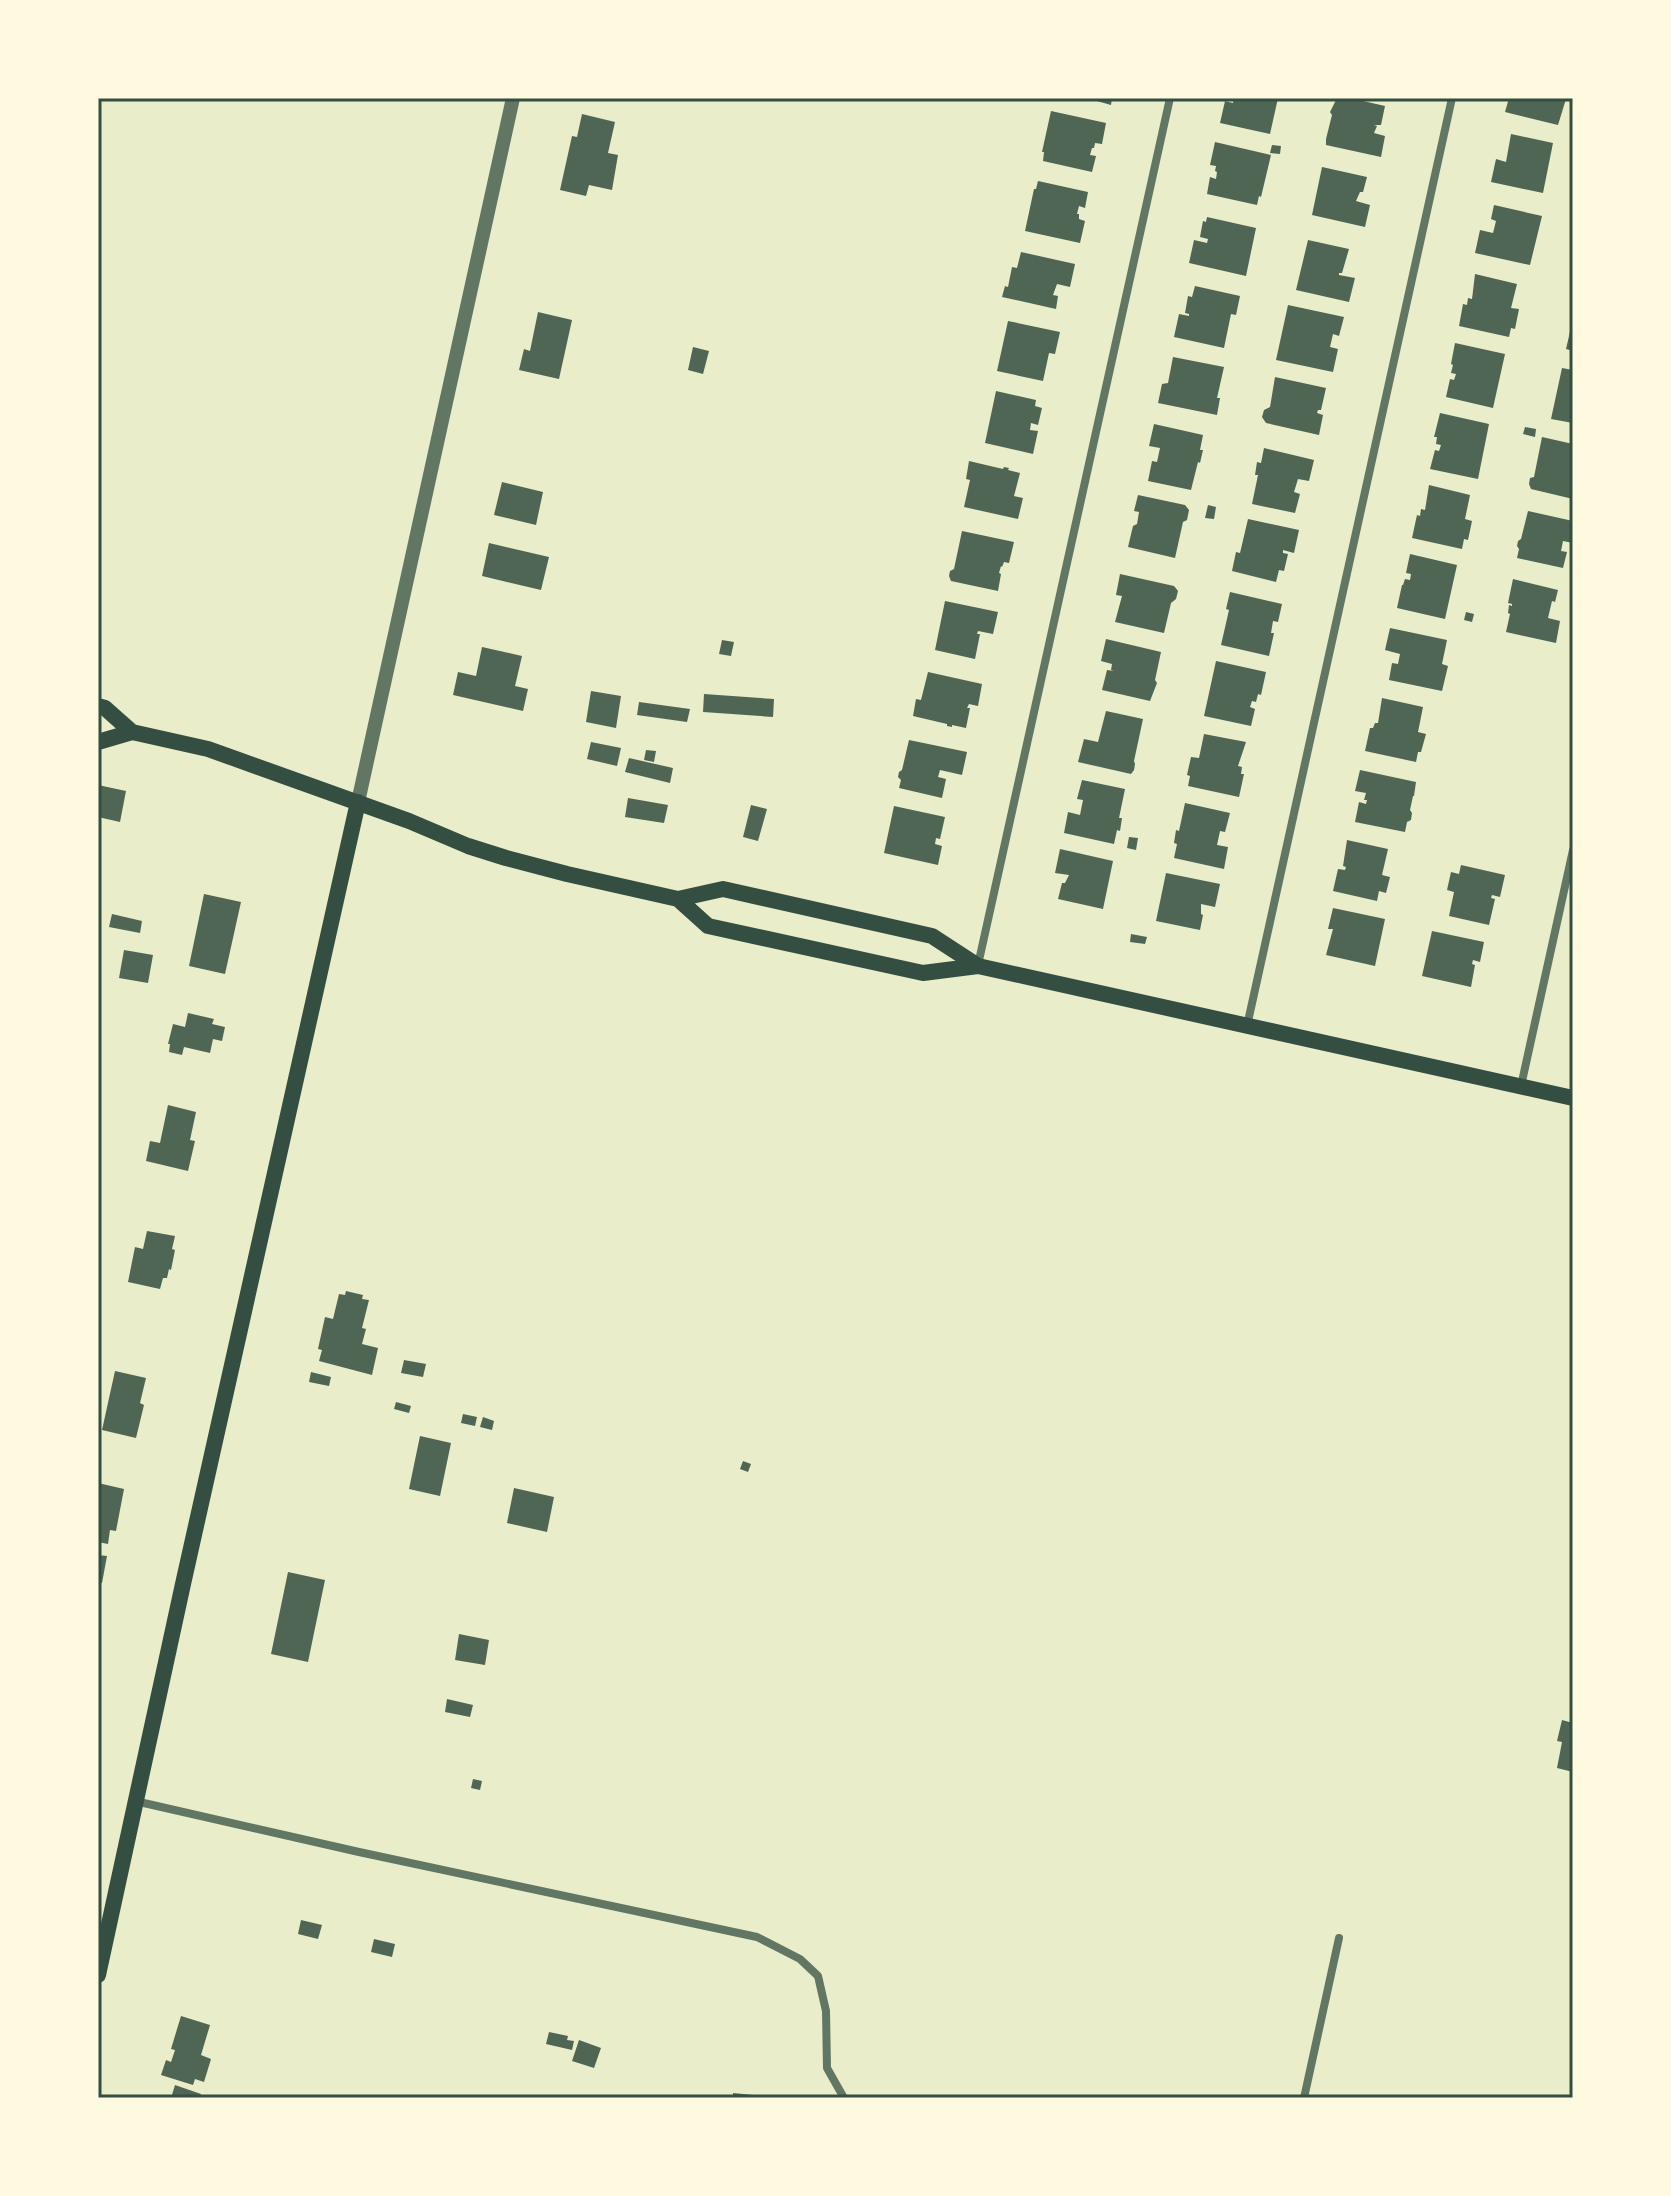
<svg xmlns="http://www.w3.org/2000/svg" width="1671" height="2196" font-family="Cabin,sans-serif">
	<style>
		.building { fill: #4f6655 }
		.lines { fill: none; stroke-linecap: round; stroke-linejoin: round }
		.minor { stroke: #617663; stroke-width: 8 }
		.tertiary { stroke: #617663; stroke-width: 14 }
		.secondary { stroke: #344e41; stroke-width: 16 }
		.neatline { fill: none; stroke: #344e41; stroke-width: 3 }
	</style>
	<rect width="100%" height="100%" fill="#e9edc9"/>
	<path class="building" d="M 1086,98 L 1112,98 L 1111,105 Z
		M 1234,98 L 1278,98 L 1270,134 L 1220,123 L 1225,101 L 1233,103 Z
		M 1337,98 L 1350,98 L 1385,106 L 1381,125 L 1374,125 L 1377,126 L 1374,133 L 1385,136 L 1381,157 L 1326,145 L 1326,139 L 1332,115 L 1330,112 Z
		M 1509,98 L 1564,98 L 1566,99 L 1558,125 L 1505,112 Z
		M 1051,111 L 1106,123 L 1102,144 L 1095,143 L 1094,148 L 1092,148 L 1090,155 L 1096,156 L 1092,172 L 1043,161 L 1044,152 L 1042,152 Z
		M 582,114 L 615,122 L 608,153 L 618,155 L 612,190 L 589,185 L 586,196 L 560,190 L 572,136 L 577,137 Z
		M 1511,134 L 1553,143 L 1543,193 L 1491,182 L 1496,159 L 1506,162 Z
		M 1215,142 L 1271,155 L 1261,197 L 1259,196 L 1257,205 L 1207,194 L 1210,177 L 1216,179 L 1217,172 L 1215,171 L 1216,166 L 1210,165 Z
		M 1272,145 L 1281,146 L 1280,154 L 1270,153 Z
		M 1322,167 L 1367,177 L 1363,192 L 1360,192 L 1356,201 L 1370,205 L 1365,227 L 1312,215 Z
		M 1038,181 L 1088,192 L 1085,208 L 1079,206 L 1077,214 L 1079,214 L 1079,219 L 1085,221 L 1080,243 L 1025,231 L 1034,189 L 1036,189 Z
		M 1494,205 L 1542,216 L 1530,265 L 1475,253 L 1480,230 L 1493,233 L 1496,221 L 1491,219 Z
		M 1207,217 L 1256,228 L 1246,276 L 1189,263 L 1194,240 L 1207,243 L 1208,239 L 1200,237 L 1203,221 L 1206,222 Z
		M 1308,240 L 1349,249 L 1342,273 L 1339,273 L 1339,275 L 1355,278 L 1349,302 L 1296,290 Z
		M 1021,252 L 1075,264 L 1070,287 L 1057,284 L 1053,295 L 1058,296 L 1056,309 L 1002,297 L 1005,286 L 1008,287 L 1012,267 L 1017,268 Z
		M 1475,274 L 1517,284 L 1511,308 L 1519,309 L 1515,329 L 1511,328 L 1509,337 L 1459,326 L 1463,304 L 1467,305 L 1468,298 L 1472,299 Z
		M 1195,286 L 1240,296 L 1236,315 L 1231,314 L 1224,348 L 1174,337 L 1179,314 L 1189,316 L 1189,314 L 1185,313 L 1188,296 L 1192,297 Z
		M 1288,305 L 1344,317 L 1339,336 L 1333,334 L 1330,347 L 1338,349 L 1333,372 L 1276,360 Z
		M 538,312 L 572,320 L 559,379 L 519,370 L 524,349 L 530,351 Z
		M 1008,321 L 1060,332 L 1055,354 L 1049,353 L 1043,381 L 997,371 Z
		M 1572,323 L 1573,323 L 1573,351 L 1566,349 Z
		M 1455,343 L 1505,354 L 1493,408 L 1446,397 L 1450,379 L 1454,380 L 1456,374 L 1451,373 L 1453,365 L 1451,364 Z
		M 693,347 L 709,351 L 703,374 L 688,370 Z
		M 1173,357 L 1224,367 L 1217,398 L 1220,398 L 1217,415 L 1158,403 L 1162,384 L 1168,383 Z
		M 1562,368 L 1573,370 L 1573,423 L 1551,419 Z
		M 1275,377 L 1326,388 L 1321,410 L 1318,410 L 1317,413 L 1323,415 L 1319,435 L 1266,423 L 1262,417 L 1264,410 L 1270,407 Z
		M 996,391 L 1036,400 L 1035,406 L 1042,408 L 1038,425 L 1031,423 L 1030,430 L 1038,431 L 1033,454 L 985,443 Z
		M 1440,413 L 1489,424 L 1478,479 L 1430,469 L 1435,450 L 1439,451 L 1441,445 L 1436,444 L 1437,437 L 1434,437 Z
		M 1154,424 L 1203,435 L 1200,450 L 1203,450 L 1200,463 L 1198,462 L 1191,490 L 1148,481 L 1152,461 L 1157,462 L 1160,448 L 1149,446 Z
		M 1525,427 L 1536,429 L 1535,437 L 1523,434 Z
		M 1542,437 L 1573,444 L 1573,499 L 1531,489 L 1529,484 L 1530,478 L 1534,477 Z
		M 1264,448 L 1314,460 L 1309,481 L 1298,479 L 1294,492 L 1300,494 L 1295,513 L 1252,504 L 1258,475 L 1255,475 L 1257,462 L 1261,463 Z
		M 969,461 L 1003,469 L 1004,467 L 1009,468 L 1008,470 L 1020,473 L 1014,496 L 1023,498 L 1018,519 L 964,507 L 970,480 L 966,479 Z
		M 502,482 L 543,492 L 536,525 L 494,515 Z
		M 1429,485 L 1470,495 L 1465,519 L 1472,521 L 1468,540 L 1464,539 L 1462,549 L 1412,538 L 1417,515 L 1420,516 L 1421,509 L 1425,510 Z
		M 1138,495 L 1185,505 L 1189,510 L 1187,520 L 1183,522 L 1175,558 L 1128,547 L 1133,526 L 1137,524 L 1139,512 L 1134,511 Z
		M 1208,505 L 1216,507 L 1214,519 L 1205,518 Z
		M 1528,511 L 1573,521 L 1573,543 L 1563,541 L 1561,551 L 1567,552 L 1563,568 L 1517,558 L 1519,549 L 1517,546 L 1518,541 L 1521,539 Z
		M 1248,519 L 1299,530 L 1294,553 L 1283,550 L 1283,553 L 1288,554 L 1284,571 L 1279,570 L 1276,582 L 1232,571 L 1236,552 L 1240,553 Z
		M 962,531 L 1014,542 L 1009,563 L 1004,562 L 1002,567 L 1001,566 L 999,573 L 1001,574 L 998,591 L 951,581 L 949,576 L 950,571 L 954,569 Z
		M 489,543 L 549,557 L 541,590 L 482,576 Z
		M 1410,554 L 1457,565 L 1445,619 L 1397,608 L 1402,585 L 1403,585 L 1405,579 L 1410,580 L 1411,574 L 1406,573 Z
		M 1120,574 L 1174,586 L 1178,591 L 1176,599 L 1171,603 L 1164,633 L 1115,622 L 1122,596 L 1116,595 Z
		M 1513,579 L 1558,590 L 1555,602 L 1552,601 L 1548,618 L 1560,621 L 1556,643 L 1506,632 L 1510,614 L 1508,613 L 1509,605 L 1512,606 L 1512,604 L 1508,603 Z
		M 1230,592 L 1282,604 L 1278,622 L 1273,621 L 1271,633 L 1274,633 L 1269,656 L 1221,645 L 1229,610 L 1226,609 Z
		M 945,601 L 998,612 L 993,634 L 978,631 L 977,634 L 980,634 L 975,659 L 935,650 Z
		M 1466,612 L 1474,614 L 1472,622 L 1464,620 Z
		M 1390,628 L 1447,640 L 1442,664 L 1448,666 L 1442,691 L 1389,680 L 1392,663 L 1398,664 L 1400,654 L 1385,650 Z
		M 1106,639 L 1161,652 L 1155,680 L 1157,683 L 1150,701 L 1102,690 L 1107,670 L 1114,671 L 1111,670 L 1112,664 L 1101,661 Z
		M 722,640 L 734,642 L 731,656 L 719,654 Z
		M 482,647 L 522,656 L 515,686 L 528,689 L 523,711 L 453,695 L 458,672 L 476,676 Z
		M 1216,661 L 1266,672 L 1261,695 L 1258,694 L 1256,702 L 1252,701 L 1250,707 L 1255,709 L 1251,726 L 1204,716 Z
		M 928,672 L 982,684 L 978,706 L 969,704 L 967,708 L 970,708 L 966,728 L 952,725 L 952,727 L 947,726 L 947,724 L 913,716 L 916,699 L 921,700 Z
		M 591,691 L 621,696 L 616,728 L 586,722 Z
		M 704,694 L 774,699 L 773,717 L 703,712 Z
		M 1382,698 L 1423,707 L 1418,732 L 1426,734 L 1421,752 L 1418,752 L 1416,762 L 1365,751 L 1370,728 L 1373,728 L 1375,723 L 1378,723 Z
		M 639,702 L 690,709 L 687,722 L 637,715 Z
		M 1106,711 L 1143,719 L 1134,761 L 1135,764 L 1134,770 L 1131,774 L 1078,762 L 1084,739 L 1098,742 Z
		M 1204,734 L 1246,742 L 1238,766 L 1242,767 L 1241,774 L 1244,774 L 1239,797 L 1188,786 L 1190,776 L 1187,775 L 1191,757 L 1199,758 Z
		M 909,740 L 967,752 L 962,775 L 940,770 L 938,777 L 946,779 L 942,798 L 899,788 L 901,780 L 898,777 L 899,772 L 902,770 Z
		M 591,742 L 621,748 L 617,766 L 587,759 Z
		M 646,750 L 656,751 L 654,762 L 644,760 Z
		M 629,758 L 673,768 L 670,783 L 625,772 Z
		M 1360,770 L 1416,782 L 1414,796 L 1413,796 L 1410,810 L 1412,813 L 1411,820 L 1407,822 L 1405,832 L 1355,822 L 1359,802 L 1366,804 L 1367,800 L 1364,800 L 1366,793 L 1355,791 Z
		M 1082,780 L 1125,789 L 1119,818 L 1122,818 L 1120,831 L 1117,830 L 1114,844 L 1064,833 L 1068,812 L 1080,815 L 1083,800 L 1077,799 Z
		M 98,785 L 126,791 L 120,822 L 98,817 Z
		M 628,798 L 668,805 L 664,823 L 625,817 Z
		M 1185,803 L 1230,813 L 1225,832 L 1220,831 L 1217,845 L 1228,847 L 1224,869 L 1174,858 L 1177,844 L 1174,843 L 1176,830 L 1179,831 Z
		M 751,805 L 767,809 L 758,841 L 743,837 Z
		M 894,806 L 945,817 L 940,839 L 936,838 L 935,844 L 942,846 L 938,865 L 884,853 Z
		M 1129,837 L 1138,838 L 1136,850 L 1127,848 Z
		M 1347,840 L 1388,849 L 1382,875 L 1390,877 L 1386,893 L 1379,891 L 1377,901 L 1333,891 L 1338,869 L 1345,870 L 1346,867 L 1343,866 Z
		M 1060,849 L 1113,861 L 1103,909 L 1058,899 L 1062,883 L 1065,883 L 1069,875 L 1055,873 Z
		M 1461,865 L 1505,875 L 1500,897 L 1492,895 L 1491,898 L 1495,899 L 1489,925 L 1449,916 L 1454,892 L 1447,890 L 1451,872 L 1459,874 Z
		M 1166,873 L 1220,884 L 1215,907 L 1201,904 L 1201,914 L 1203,915 L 1200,930 L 1156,921 Z
		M 204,894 L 241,902 L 225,974 L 189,966 Z
		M 1333,908 L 1385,919 L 1375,966 L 1326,955 L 1333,929 L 1328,929 Z
		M 112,914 L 142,921 L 140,933 L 109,927 Z
		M 1432,931 L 1484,942 L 1480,962 L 1473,960 L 1472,964 L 1475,965 L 1471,987 L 1422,976 Z
		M 1131,934 L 1147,937 L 1145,944 L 1130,942 Z
		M 124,950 L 153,955 L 148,983 L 119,978 Z
		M 188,1013 L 214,1019 L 212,1024 L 225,1027 L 222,1041 L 213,1039 L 210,1053 L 184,1047 L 182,1055 L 169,1052 L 170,1044 L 168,1044 L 173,1024 L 185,1027 Z
		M 168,1105 L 196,1112 L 190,1140 L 195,1141 L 188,1171 L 146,1161 L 150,1141 L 160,1143 Z
		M 147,1231 L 175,1236 L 172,1249 L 175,1250 L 171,1270 L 169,1269 L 167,1278 L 163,1278 L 160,1289 L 128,1282 L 135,1247 L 143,1249 Z
		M 346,1291 L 363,1295 L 362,1299 L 369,1300 L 362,1328 L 366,1329 L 362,1344 L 378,1348 L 372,1375 L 319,1361 L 322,1350 L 318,1349 L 325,1317 L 333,1319 L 339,1294 L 345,1295 Z
		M 404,1360 L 426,1364 L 423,1377 L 401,1373 Z
		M 115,1371 L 146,1378 L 140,1403 L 144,1405 L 136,1438 L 102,1430 Z
		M 311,1372 L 331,1377 L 329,1386 L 309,1382 Z
		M 396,1402 L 411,1406 L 409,1413 L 394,1409 Z
		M 463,1414 L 477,1417 L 475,1426 L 461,1423 Z
		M 483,1417 L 494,1421 L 492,1430 L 480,1427 Z
		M 420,1436 L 451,1443 L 440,1496 L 409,1489 Z
		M 743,1461 L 751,1464 L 748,1472 L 740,1469 Z
		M 98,1483 L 124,1489 L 116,1531 L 110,1530 L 108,1544 L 98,1542 Z
		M 514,1488 L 554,1497 L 547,1532 L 507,1523 Z
		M 98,1555 L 107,1556 L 102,1583 L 98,1582 Z
		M 288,1572 L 325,1580 L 308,1662 L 271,1654 Z
		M 459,1634 L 489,1640 L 485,1665 L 455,1660 Z
		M 447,1699 L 473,1705 L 470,1717 L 445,1712 Z
		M 1562,1720 L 1573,1723 L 1573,1772 L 1557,1768 L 1562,1742 L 1557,1741 Z
		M 473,1779 L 482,1781 L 480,1790 L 471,1788 Z
		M 301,1920 L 322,1925 L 318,1939 L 298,1934 Z
		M 374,1939 L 395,1944 L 392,1957 L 371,1952 Z
		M 181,2016 L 210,2025 L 201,2055 L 211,2059 L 204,2082 L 195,2079 L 193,2085 L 161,2075 L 166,2060 L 171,2062 L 175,2050 L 171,2049 Z
		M 549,2032 L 568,2036 L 567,2040 L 574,2041 L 572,2050 L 546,2044 Z
		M 579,2040 L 601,2048 L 594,2068 L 572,2061 Z
		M 175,2085 L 201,2094 L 200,2098 L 171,2098 Z
		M 733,2093 L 764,2096 L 764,2098 L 733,2098 Z"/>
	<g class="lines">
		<path class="minor" d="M 978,965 L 1170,98
			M 1247,1026 L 1452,98
			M 1521,1086 L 1573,850
			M 135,1801 L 359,1852 L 757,1937 L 800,1959 L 818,1976 L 826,2011 L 827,2068 L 844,2098
			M 1304,2098 L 1339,1938"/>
		<path class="tertiary" d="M 358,802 L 513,98"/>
		<path class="secondary" d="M 98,706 L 105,708 L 132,732 L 208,749 L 236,759 L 409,821 L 468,846 L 506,858 L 567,874 L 678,899 L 723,889 L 932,936 L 978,966
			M 98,742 L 132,732
			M 678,899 L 708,926 L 923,973 L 978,966 L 1573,1098
			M 98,1975 L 183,1584 L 358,802"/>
	</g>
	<rect width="1671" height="2196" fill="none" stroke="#fefae0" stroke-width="200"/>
	<rect x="100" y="100" width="1471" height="1996" class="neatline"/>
</svg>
